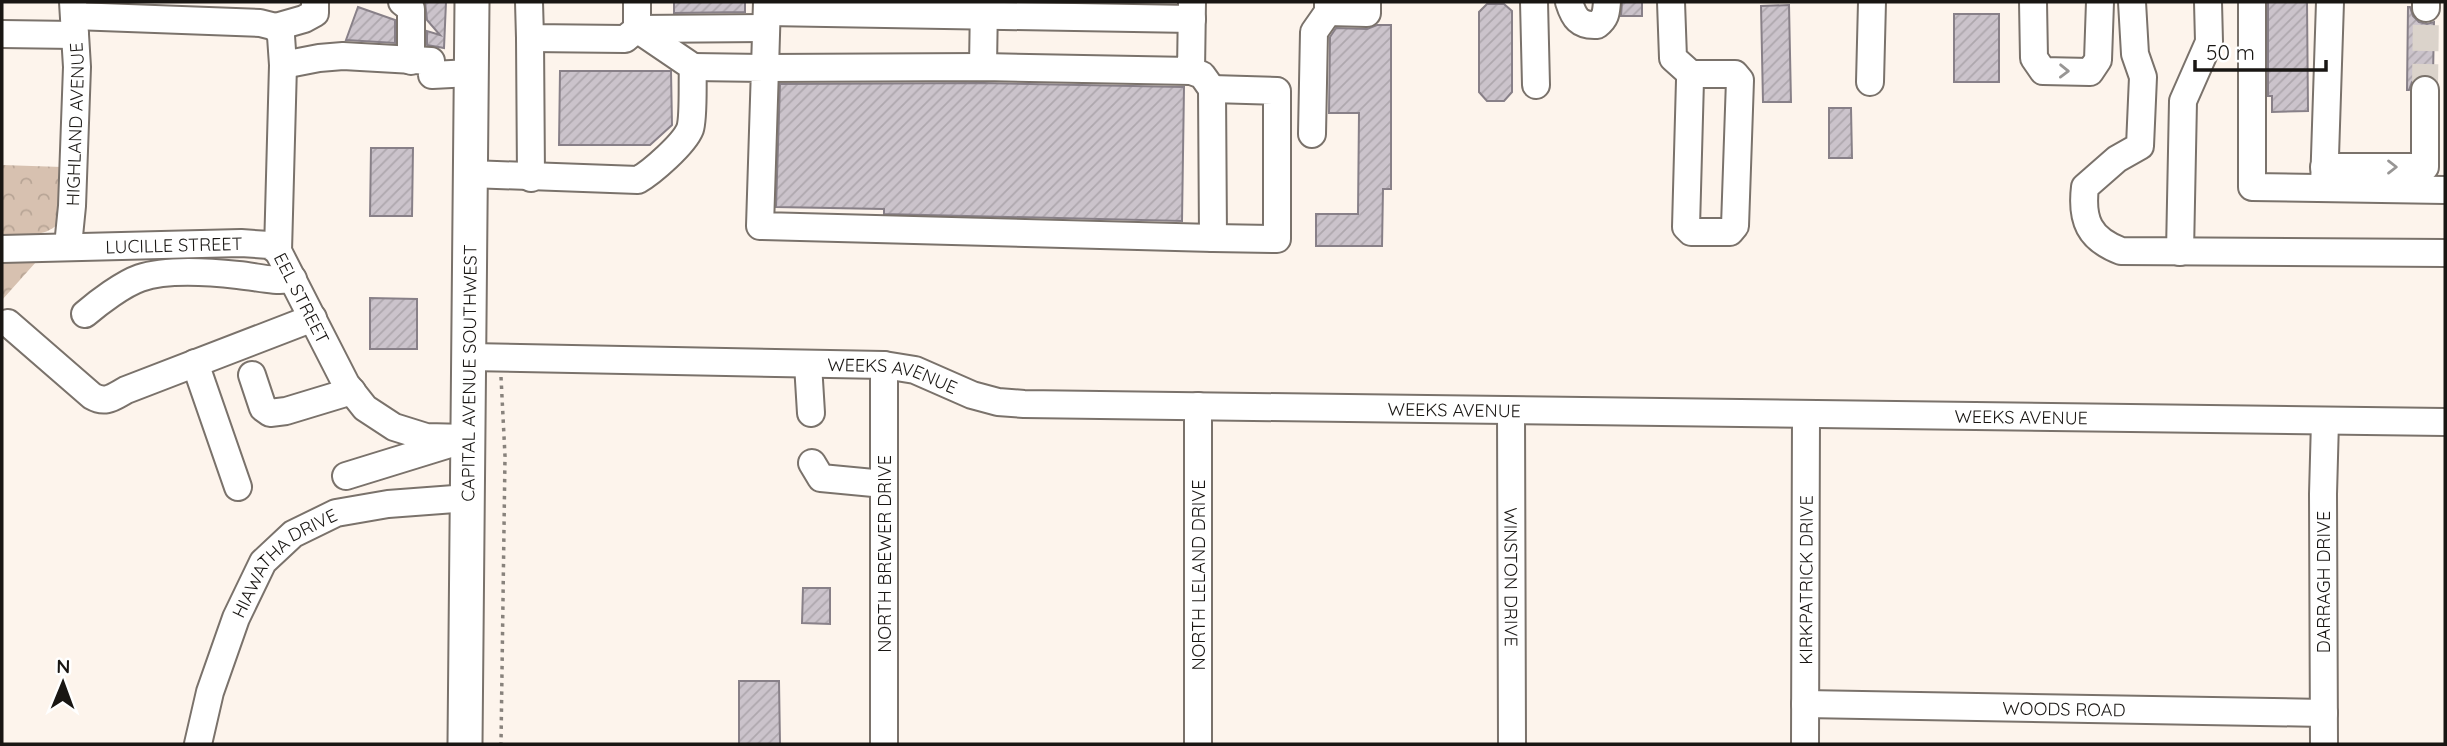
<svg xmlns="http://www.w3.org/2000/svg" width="2447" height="746" font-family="Quicksand,sans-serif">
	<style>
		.park { fill: url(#park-crowns) }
		.building { fill: url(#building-hatch); stroke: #888088; stroke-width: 2 }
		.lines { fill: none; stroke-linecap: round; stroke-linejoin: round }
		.minor-tunnel { stroke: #dbd3cb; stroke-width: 26; stroke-dasharray: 26 13; stroke-linecap: butt }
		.minor-casing { stroke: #7a726b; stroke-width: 30 }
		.major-casing { stroke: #7a726b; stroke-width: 37 }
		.path { stroke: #88827c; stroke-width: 3.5; stroke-dasharray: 3.5 5; stroke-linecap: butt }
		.minor { stroke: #fff; stroke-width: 26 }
		.major { stroke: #fff; stroke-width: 33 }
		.oneway { stroke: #989695 }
		.labels { text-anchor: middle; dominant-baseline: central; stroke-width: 6; stroke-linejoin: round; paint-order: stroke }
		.street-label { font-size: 18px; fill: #191613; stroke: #fff }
	</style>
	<defs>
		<pattern id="park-crowns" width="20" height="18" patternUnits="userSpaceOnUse" patternTransform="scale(1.75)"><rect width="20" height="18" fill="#d7c1b0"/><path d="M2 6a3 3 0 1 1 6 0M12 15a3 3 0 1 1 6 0" fill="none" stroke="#b8a596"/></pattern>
		<pattern id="building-hatch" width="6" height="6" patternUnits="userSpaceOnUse" patternTransform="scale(1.75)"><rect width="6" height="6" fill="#cbc3cb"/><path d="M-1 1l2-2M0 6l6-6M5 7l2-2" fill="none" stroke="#aea7ad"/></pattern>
	</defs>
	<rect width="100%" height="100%" fill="#fdf4ec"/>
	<path class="park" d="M 2,165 L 62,167 C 62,178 64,209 61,217 C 54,239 19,235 2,235 Z
		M 2,261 L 36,262 L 2,300 Z"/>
	<path class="building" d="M 425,2 L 446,2 L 444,48 L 427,45 L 427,31 L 440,35 L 427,20 Z
		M 674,2 L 745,2 L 745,12 L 674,13 Z
		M 1622,2 L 1642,2 L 1642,16 L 1621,16 Z
		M 2268,2 L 2307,2 L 2308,111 L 2272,112 L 2272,96 L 2268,96 Z
		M 1487,4 L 1504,4 L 1512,11 L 1512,92 L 1504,101 L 1487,101 L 1479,92 L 1479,12 Z
		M 1789,5 L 1791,102 L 1763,102 L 1761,6 Z
		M 358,7 L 395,20 L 395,43 L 346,40 Z
		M 2408,7 L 2410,7 L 2413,16 L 2419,22 L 2427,24 L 2434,22 L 2433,77 L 2426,74 L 2418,76 L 2412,82 L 2409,90 L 2407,90 Z
		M 1954,14 L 1999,14 L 1999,82 L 1954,82 Z
		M 1377,25 L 1391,25 L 1391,189 L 1383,189 L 1382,246 L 1316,246 L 1316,214 L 1358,214 L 1359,113 L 1329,113 L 1330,37 L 1336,28 L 1367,29 Z
		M 560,71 L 671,71 L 672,125 L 650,145 L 559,145 Z
		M 983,83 L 1184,87 L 1182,221 L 884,214 L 884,209 L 776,207 L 780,84 Z
		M 1829,108 L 1851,108 L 1852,158 L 1829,158 Z
		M 371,148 L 413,148 L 412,216 L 370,216 Z
		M 370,298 L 417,299 L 417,349 L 370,349 Z
		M 803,588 L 830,588 L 830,624 L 802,623 Z
		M 739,681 L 779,681 L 780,744 L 739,744 Z"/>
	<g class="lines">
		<path class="minor-tunnel" d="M 2425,90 L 2426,8"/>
		<defs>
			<g id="minor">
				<path d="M 402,2 L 411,9 L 411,61"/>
				<path d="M 529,2 L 530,38 L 625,39 L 637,29 L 766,28"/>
				<path d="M 767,2 L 765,68 L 983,67 L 1191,71 L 1192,2"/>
				<path d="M 1534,2 L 1536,85"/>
				<path d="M 1569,2 C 1574,18 1579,26 1597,25 C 1606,18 1606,13 1607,2"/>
				<path d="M 1671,2 L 1673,58 L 1692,75"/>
				<path d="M 2033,2 L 2034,58 L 2043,71 L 2090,72 L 2098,60 L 2100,2"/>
				<path d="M 2132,2 L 2135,54 L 2143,77 L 2140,146 L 2117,159 L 2085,187 C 2081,220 2089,239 2121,251 L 2445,253"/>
				<path d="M 2252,2 L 2252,187 L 2445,190"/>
				<path d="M 2426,8 L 2426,2"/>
				<path d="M 767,12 L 1192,19"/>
				<path d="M 1328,12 L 1367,13 L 1367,2"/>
				<path id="s1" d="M 74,16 L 260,23 L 276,27 L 281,36 L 283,65 L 278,251 L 346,384 L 365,408 L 394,427 L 426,437 L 468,438"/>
				<path d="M 276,27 L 304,19 L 315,13 L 315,2"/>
				<path d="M 637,29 L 637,2"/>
				<path d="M 2,34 L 75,35"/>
				<path d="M 530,38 L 531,178"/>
				<path d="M 283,65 L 319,58 L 343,56 L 431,61 L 432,75 L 471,73"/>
				<path d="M 693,67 L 765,68 L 760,226 L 1213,238 L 1212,89 L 1202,75 L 1191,71"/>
				<path d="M 983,67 L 984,2"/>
				<path d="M 1696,74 L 1735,74 L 1740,80 L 1735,226 L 1730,232 L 1691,232 L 1686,227 L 1690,80 Z"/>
				<path d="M 1870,82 L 1872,2"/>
				<path d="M 1212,89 L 1277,91 L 1277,239 L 1213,238"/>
				<path d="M 1312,134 L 1314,32 L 1328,12 L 1328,2"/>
				<path d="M 2324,167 L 2425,167 L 2425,90"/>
				<path d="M 470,174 L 638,180 C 652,172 684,144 690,129 C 694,117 692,81 693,67 L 637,29"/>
				<path d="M 2324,187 L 2330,2"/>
				<path id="s2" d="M 68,246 L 72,206 L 77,67 L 73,2"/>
				<path id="s3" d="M 2,249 L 241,243 L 269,245 L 278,251"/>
				<path d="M 2180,252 L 2183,101 L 2209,42 L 2208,2"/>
				<path d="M 85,314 C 99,302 123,284 140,278 C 166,269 211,272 238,275 C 259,277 272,282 293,279"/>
				<path d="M 8,323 L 92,396 C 106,404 113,397 126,390 L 313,318"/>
				<path id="s4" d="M 469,357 L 884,365 L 915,370 L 972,395 L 998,402 L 1024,404 L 2445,422"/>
				<path d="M 195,363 L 238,487"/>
				<path d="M 808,364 L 811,413"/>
				<path d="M 884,365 L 884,744"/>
				<path d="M 252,375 L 263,408 L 270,413 L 286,411 L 352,391"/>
				<path id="s5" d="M 1511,411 L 1512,744"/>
				<path d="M 812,463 L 821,478 L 884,484"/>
				<path d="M 346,476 L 453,443"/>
				<path id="s6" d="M 1805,704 L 2324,713"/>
				<path id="s7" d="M 198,744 L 210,692 L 236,618 L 263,562 L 293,534 L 336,513 L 388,504 L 468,498"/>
				<path d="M 1198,744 L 1198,406"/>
				<path id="s8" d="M 1805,744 L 1806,415"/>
				<path d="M 2324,744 L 2323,494 L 2325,421"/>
			</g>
			<g id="major">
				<path id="s9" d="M 465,744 L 472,2"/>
			</g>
		</defs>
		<use href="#minor" class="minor-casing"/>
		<use href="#major" class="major-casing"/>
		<path class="path" d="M 501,377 L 505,456 L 501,744"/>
		<use href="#minor" class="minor"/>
		<use href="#major" class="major"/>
	</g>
	<defs><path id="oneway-chevron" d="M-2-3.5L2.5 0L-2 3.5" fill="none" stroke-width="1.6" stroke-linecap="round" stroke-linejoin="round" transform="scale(1.75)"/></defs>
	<g class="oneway">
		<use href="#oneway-chevron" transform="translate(2064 71) rotate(1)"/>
		<use href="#oneway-chevron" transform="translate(2392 167)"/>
	</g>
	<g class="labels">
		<g class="street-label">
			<text stroke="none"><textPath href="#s2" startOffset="122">HIGHLAND AVENUE</textPath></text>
			<text stroke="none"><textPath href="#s3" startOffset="172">LUCILLE STREET</textPath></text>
			<text stroke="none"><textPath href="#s1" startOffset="481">EEL STREET</textPath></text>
			<text stroke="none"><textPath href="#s9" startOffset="371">CAPITAL AVENUE SOUTHWEST</textPath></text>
			<text stroke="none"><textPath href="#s4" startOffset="425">WEEKS AVENUE</textPath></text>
			<text stroke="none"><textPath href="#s4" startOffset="992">WEEKS AVENUE</textPath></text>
			<text stroke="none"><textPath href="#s4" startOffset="1559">WEEKS AVENUE</textPath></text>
			<text transform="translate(884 554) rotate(-90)">NORTH BREWER DRIVE</text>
			<text stroke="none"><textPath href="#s7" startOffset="208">HIAWATHA DRIVE</textPath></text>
			<text transform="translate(1198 575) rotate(-90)">NORTH LELAND DRIVE</text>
			<text stroke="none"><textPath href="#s5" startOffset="166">WINSTON DRIVE</textPath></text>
			<text stroke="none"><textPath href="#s8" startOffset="164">KIRKPATRICK DRIVE</textPath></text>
			<text transform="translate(2323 582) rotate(-90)">DARRAGH DRIVE</text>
			<text stroke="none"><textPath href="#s6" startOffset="259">WOODS ROAD</textPath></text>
		</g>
	</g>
	<rect width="2447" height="746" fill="none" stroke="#191613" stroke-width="7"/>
	<g transform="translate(63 683) rotate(1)" stroke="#ffffff" stroke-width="5" paint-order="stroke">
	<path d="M0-5L12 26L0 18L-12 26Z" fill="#191613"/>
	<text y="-10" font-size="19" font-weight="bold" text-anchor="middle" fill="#191613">N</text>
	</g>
	<path d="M2195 60v10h131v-10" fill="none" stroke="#191613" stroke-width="3.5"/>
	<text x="2206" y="60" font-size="21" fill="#191613" stroke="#ffffff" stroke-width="5" paint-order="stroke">50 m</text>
</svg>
